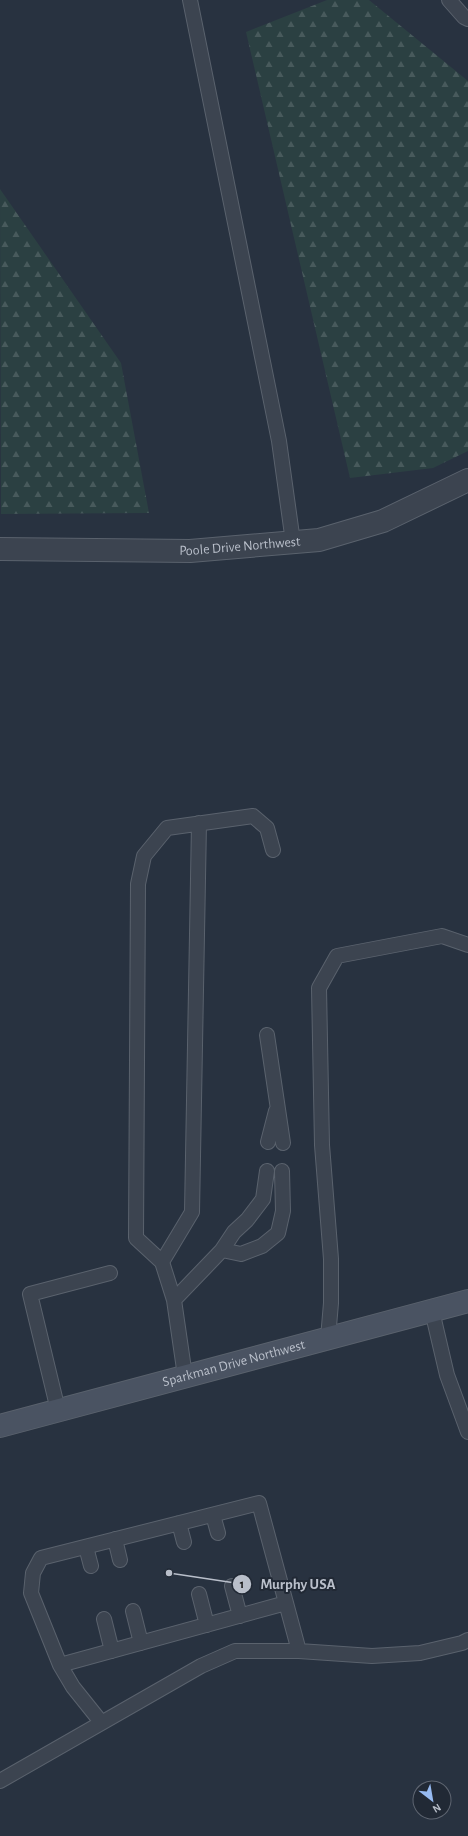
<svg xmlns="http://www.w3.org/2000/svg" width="468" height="1836" font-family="'Alegreya Sans',sans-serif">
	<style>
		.forest { fill: url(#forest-firs) }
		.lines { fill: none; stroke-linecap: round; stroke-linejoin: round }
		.service-casing { stroke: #5a626d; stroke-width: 16 }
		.minor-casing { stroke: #5a626d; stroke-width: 24 }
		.secondary-casing { stroke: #5a626d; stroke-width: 24 }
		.service { stroke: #3c4450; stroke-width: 14 }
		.minor { stroke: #3c4450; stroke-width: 22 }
		.secondary { stroke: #4a5362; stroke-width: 22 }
		.labels { text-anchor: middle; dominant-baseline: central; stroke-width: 4; stroke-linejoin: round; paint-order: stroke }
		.street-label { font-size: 14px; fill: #b9bfca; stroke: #212935 }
		.leader { fill: none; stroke: #b9bfca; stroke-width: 1.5 }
		.callout-dot { fill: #b9bfca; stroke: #212935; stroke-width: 1.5 }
		.mark-label { font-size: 12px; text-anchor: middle; font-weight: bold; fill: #111 }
		.callout-label { font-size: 15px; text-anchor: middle; font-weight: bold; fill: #b9bfca; stroke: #212935; stroke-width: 4; stroke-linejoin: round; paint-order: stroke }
	</style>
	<defs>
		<pattern id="forest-firs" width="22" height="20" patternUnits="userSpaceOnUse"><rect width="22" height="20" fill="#2b4042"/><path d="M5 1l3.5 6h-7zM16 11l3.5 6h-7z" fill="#485a5c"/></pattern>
	</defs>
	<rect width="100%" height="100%" fill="#283240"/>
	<path class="forest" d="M 327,0 L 369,0 L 468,81 L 468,451 L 433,468 L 350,478 L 246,32 Z
		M 0,189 L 121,363 L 149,513 L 1,514 Z"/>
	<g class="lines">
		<defs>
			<path id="service" d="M 190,0 L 279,441 L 293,542
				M 449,0 L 464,17 L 468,19
				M 267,1035 L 283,1143
				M 268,1142 L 276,1111
				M 222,1250 L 234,1232 L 247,1220 L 263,1199 L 267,1171
				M 162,1262 L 136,1238 L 138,884 L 144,856 L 167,828 L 253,816 L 267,828 L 273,850
				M 174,1300 L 222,1250 L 241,1254 L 262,1246 L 278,1233 L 283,1211 L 282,1171
				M 432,1311 L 447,1375 L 468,1432
				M 328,1338 L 331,1303 L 331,1259 L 322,1145 L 319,988 L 337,956 L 442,936 L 468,945
				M 185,1376 L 174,1300 L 162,1262 L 192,1212 L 199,823
				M 58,1410 L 30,1294 L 110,1273
				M 213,1515 L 218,1533
				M 179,1523 L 184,1542
				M 115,1539 L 120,1560
				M 86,1547 L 91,1566
				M 232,1586 L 240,1616
				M 199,1594 L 207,1625
				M 133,1611 L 141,1643
				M 104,1619 L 112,1651
				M 60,1665 L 286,1603
				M 101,1722 L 73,1687 L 60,1665 L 31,1593 L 33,1573 L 41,1558 L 259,1503 L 299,1651
				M 0,1781 L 201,1666 L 235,1651 L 299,1651 L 372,1656 L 420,1653 L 462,1643 L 468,1640"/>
			<g id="minor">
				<path id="s1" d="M 0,549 L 190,551 L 319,540 L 383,521 L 468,480"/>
			</g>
			<g id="secondary">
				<path id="s2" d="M 0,1426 L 468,1301"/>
			</g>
		</defs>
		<use href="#service" class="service-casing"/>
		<use href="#minor" class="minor-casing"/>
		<use href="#secondary" class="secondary-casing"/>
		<use href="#service" class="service"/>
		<use href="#minor" class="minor"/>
		<use href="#secondary" class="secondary"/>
	</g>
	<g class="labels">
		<g class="street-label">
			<text stroke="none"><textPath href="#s1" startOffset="240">Poole Drive Northwest</textPath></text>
			<text stroke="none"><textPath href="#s2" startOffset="242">Sparkman Drive Northwest</textPath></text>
		</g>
	</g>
	<path class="leader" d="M169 1573L242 1584"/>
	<g class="callout-dot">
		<circle cx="169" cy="1573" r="4"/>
		<circle cx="242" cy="1584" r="10"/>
	</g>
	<g class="mark-label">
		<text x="242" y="1588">1</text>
	</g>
	<g class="callout-label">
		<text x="298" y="1589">Murphy USA</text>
	</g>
	<g transform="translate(432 1800) rotate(149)"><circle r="19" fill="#212935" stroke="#5e6571"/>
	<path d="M0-3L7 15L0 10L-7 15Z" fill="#96baf1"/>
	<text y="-6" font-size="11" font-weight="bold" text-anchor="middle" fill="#b9bfca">N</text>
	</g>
</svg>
